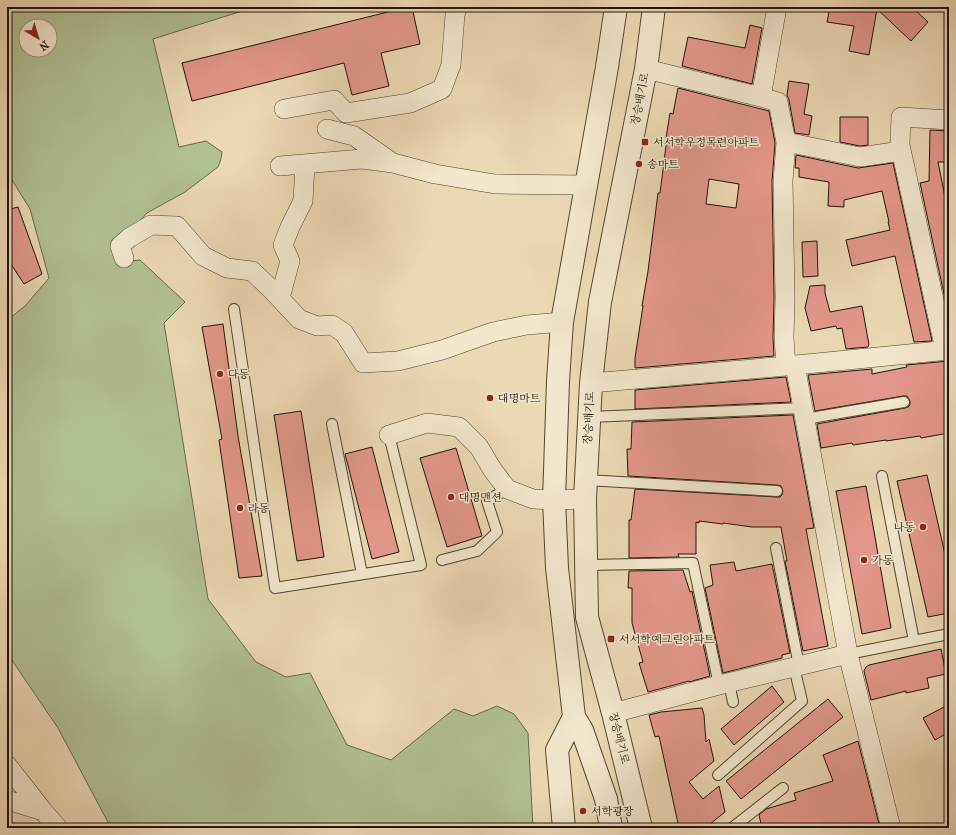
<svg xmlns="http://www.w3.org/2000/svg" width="956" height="835" font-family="'IM FELL French Canon','Noto Serif KR',serif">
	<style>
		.green { fill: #b1c092; stroke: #686a4e; fill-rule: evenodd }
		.building { fill: #e3978c; stroke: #1e150b; fill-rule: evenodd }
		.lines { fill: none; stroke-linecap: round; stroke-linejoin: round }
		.service-casing { stroke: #514635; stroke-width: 12 }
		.minor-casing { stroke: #514635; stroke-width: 20 }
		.tertiary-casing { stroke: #514635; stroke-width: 24 }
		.service { stroke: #f2e6ce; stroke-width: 10 }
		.minor { stroke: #f2e6ce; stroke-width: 19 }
		.tertiary { stroke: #f2e6ce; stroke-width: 22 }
		.poi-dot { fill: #8f2418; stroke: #f2e6ce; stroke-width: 1.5 }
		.labels { text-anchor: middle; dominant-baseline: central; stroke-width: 3; stroke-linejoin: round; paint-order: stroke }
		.street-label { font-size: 11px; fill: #1e150b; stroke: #f2e6ce }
		.poi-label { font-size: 11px; fill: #1e150b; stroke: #f2e6ce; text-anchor: start }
	</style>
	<rect width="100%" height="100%" fill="#ebd9b4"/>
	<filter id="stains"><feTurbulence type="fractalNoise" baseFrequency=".005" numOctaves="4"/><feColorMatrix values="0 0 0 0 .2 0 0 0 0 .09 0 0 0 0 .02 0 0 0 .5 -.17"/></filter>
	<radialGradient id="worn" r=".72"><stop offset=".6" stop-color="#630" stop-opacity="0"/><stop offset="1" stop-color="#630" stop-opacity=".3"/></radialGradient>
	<path class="green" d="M 7,7 L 255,7 L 153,39 L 179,147 L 206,141 L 222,152 L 221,159 L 218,167 L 185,192 L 147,213 L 119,244 L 119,262 L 140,260 L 185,302 L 164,323 L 208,599 L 256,662 L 286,677 L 310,673 L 347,745 L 391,760 L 454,709 L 473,716 L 497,706 L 514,714 L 528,733 L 533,828 L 111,828 L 58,728 L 7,653 L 7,328 L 10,318 L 25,306 L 49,278 L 30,209 L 7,172 ZM 26,26 L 50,26 L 50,50 L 26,50 Z"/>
	<path class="building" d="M 408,7 L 412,7 L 420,44 L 381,53 L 389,86 L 352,95 L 344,63 L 192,101 L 182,63 Z
		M 830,7 L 912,7 L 928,22 L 911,41 L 877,9 L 869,55 L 849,51 L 854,26 L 827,22 Z
		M 750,25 L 762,28 L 752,84 L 682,66 L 688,37 L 745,48 Z
		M 789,81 L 809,84 L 804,114 L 812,116 L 809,135 L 795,133 L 789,100 L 787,95 Z
		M 678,88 L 769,111 L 775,143 L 772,181 L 774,298 L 773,338 L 774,356 L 635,368 L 635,358 L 643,306 L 642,306 L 648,271 L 658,193 L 660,193 L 667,138 L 666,138 L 670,113 L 673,114 ZM 709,179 L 739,184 L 736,208 L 706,204 Z
		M 840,117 L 868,117 L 868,145 L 860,146 L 840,142 Z
		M 930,130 L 949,131 L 949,162 L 938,162 L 947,207 L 949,207 L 949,317 L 920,183 L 929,181 Z
		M 796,155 L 858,168 L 893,163 L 932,341 L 914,342 L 895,256 L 852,266 L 846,240 L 890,230 L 888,222 L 889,222 L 882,191 L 844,200 L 844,207 L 828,206 L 829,182 L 799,177 L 799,168 L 795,168 Z
		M 18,207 L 42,274 L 24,284 L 7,258 L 7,210 Z
		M 817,241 L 818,276 L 803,277 L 802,242 Z
		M 825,285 L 825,293 L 830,312 L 862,306 L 869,345 L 868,346 L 868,347 L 846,349 L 842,328 L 837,329 L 836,326 L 811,331 L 805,308 L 810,286 Z
		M 223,324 L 238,436 L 262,576 L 239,578 L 219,440 L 222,439 L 202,327 Z
		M 949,361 L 949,433 L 921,438 L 920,436 L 886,441 L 886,440 L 853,445 L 852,443 L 821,448 L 817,424 L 905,408 L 908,407 L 910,405 L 910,401 L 907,396 L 903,396 L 815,411 L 808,375 L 872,369 L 872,374 L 907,367 L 906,365 Z
		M 786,377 L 791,402 L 635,409 L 635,390 Z
		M 301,411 L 324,557 L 297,561 L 274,415 Z
		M 793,415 L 814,528 L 806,529 L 828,646 L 803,651 L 785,561 L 787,561 L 781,527 L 752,527 L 723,523 L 723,524 L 699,521 L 699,523 L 696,522 L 696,554 L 678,554 L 679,557 L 629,558 L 629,520 L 631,520 L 635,489 L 777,497 L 780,497 L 782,495 L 783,491 L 781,486 L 777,485 L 628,476 L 627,449 L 631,449 L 632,422 Z
		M 372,447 L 399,552 L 372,559 L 345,454 Z
		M 456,448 L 482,536 L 447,547 L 420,458 Z
		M 927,475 L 949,572 L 949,613 L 928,617 L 897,481 Z
		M 866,486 L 891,628 L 862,634 L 836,491 Z
		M 734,562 L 736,571 L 772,564 L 790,653 L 782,655 L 782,658 L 723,673 L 705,588 L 713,585 L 710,565 Z
		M 683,570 L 690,592 L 692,591 L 710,676 L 689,682 L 689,681 L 648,692 L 639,663 L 643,662 L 632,623 L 632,588 L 628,588 L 629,571 Z
		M 941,649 L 946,674 L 927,678 L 929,688 L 906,693 L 906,691 L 871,700 L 864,671 L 866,667 L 869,665 Z
		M 772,686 L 784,702 L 734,745 L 721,729 Z
		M 828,699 L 843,717 L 741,799 L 726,781 Z
		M 944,707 L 949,715 L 949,732 L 935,740 L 923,718 Z
		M 702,708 L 704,715 L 706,742 L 709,739 L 714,761 L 689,782 L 703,799 L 719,786 L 725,812 L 705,828 L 679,828 L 659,736 L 655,737 L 649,715 L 661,712 Z
		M 858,741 L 880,828 L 762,828 L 759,815 L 766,809 L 796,800 L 794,793 L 833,781 L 823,755 Z"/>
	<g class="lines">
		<defs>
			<path id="service" d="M 234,309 L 275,588 L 421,565 L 389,435
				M 589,417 L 803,408
				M 805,419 L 904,402
				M 332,424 L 362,574
				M 882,476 L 914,641
				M 586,480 L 777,491
				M 776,548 L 799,666
				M 442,560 L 477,551 L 497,532 L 487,501 L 507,489
				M 586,565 L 693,563 L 719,685
				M 848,654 L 949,634
				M 729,683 L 733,702
				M 718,775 L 802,701 L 794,667
				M 732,828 L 783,788"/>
			<path id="minor" d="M 646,69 L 761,97 L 777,7
				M 761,97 L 778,102 L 786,142 L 860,157 L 901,151
				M 284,109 L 334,100 L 346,113 L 410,103 L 442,89 L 451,65 L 455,15 L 457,7
				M 327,129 L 354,136 L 390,161
				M 280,166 L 362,159 L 393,163 L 435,174 L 495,184 L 585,185
				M 124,258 L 120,246 L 129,238 L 151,225 L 177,226 L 203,256 L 227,268 L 252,271 L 271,289 L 299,319 L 317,326 L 332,325 L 344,333 L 363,363 L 398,361 L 442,350 L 493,332 L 527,325 L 562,322
				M 280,298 L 290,261 L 283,245 L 290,227 L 303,201 L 305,165
				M 945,350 L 900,145 L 901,117 L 949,120
				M 795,365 L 848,654 L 891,828
				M 786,366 L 784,338 L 785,298 L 783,181 L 786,142
				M 591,383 L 786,366 L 949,350
				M 389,435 L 427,423 L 459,427 L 479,447 L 492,469 L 507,489 L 533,499 L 554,500 L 585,499
				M 613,713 L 719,685 L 848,654
				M 7,765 L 43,811
				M 7,800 L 43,811 L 58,828"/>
			<path id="tertiary" d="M 564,828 L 557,750 L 574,717
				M 611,828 L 606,799 L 582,730 L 574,717 L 557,568 L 554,500 L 558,381 L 562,322 L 607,67 L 616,7
				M 641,828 L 613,713 L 587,617 L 585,499 L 591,383 L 600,302 L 646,69 L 654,7"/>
		</defs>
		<use href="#service" class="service-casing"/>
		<use href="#minor" class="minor-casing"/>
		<use href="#tertiary" class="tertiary-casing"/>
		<use href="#service" class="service"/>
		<use href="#minor" class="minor"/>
		<use href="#tertiary" class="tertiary"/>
	</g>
	<g class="poi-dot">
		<rect x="641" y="138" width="8" height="8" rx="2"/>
		<circle cx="639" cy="164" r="4"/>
		<circle cx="220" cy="374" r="4"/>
		<circle cx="490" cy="398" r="4"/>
		<circle cx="451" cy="497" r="4"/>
		<circle cx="240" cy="508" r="4"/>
		<circle cx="923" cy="527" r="4"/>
		<circle cx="864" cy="560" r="4"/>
		<rect x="607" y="635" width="8" height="8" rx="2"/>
		<circle cx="583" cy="811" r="4"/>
	</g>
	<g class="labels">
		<g class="street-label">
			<text transform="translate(640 99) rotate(-79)">장승배기로</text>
			<text transform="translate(589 418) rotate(-87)">장승배기로</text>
			<text transform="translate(619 738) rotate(76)">장승배기로</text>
		</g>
		<g class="poi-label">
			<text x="653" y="142">서서학우정목련아파트</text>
			<text x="647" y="164">송마트</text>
			<text x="228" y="374">다동</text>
			<text x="498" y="398">대명마트</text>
			<text x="459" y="497">대명맨션</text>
			<text x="248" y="508">라동</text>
			<text x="915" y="527" text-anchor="end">나동</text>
			<text x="872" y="560">가동</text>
			<text x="619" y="639">서서학예그린아파트</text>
			<text x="591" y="811">서학광장</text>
		</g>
	</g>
	<rect width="956" height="835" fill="none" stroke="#ebd9b4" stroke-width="24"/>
	<rect x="8" y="8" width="940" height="819" fill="none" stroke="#1e150b" stroke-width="2"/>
	<rect x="12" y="12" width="932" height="811" fill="none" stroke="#1e150b"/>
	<g transform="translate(38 38) rotate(142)"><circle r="19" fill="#f2e6ce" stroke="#9d9280"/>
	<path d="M0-3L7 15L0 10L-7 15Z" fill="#8f2418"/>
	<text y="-6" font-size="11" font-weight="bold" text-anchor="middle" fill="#1e150b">N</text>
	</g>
	<rect width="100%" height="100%" filter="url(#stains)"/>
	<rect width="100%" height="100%" fill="url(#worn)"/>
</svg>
